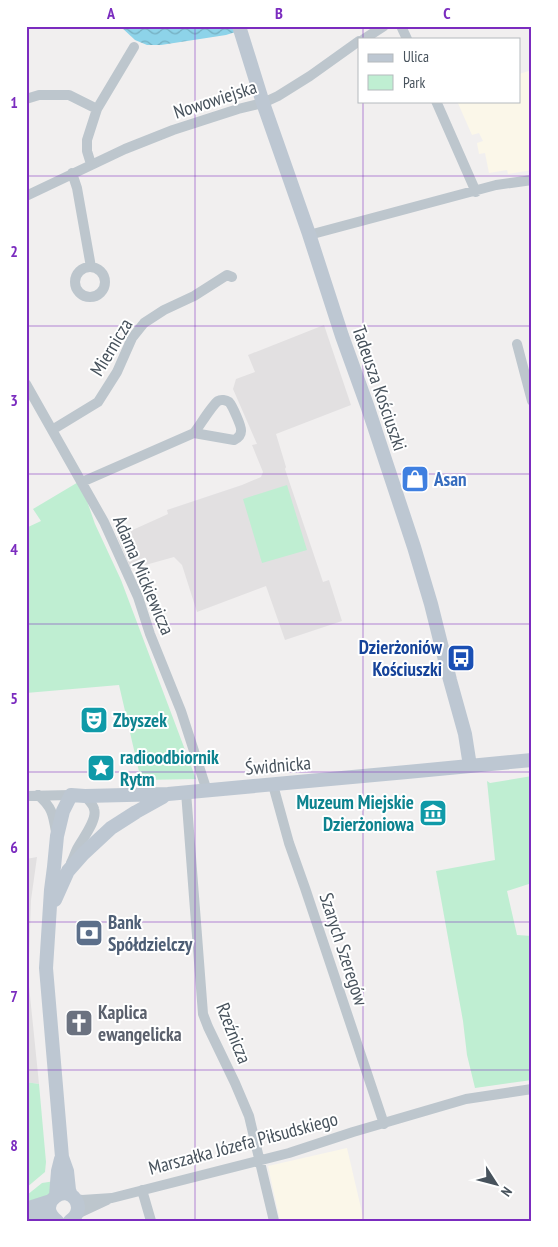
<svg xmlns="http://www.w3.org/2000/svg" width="558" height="1247" font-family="'PT Sans Narrow',sans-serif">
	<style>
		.commercial { fill: #fbf7e9 }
		.education { fill: #e2e0e1 }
		.green { fill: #bfeed2 }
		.water { fill: url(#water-waves) }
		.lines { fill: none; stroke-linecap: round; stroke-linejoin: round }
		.street { stroke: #bdc6cd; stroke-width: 10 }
		.secondary { stroke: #bdc7d2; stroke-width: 14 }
		.grid { fill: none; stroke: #7b2cbf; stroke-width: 1; stroke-opacity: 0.55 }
		.labels { text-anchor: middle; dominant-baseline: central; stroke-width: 4; stroke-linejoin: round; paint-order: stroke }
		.street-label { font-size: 19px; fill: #47525c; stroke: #fff }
		.shop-label { font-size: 19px; font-weight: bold; fill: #366cbe; stroke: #fff; text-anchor: start }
		.transit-label { font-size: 19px; font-weight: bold; fill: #164399; stroke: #fff; text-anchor: end }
		.culture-label { font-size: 19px; font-weight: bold; fill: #0d838f; stroke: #fff; text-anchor: start }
		.service-label { font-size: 19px; font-weight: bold; fill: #4e5e75; stroke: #fff; text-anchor: start }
		.worship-label { font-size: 19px; font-weight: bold; fill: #5b616d; stroke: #fff; text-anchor: start }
		.neatline { fill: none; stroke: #7b2cbf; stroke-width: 2 }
		.grid-label { font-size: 16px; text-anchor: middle; font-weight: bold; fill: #7b2cbf }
	</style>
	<defs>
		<pattern id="water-waves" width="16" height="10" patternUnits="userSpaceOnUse" patternTransform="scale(1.25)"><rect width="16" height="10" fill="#8dd3e9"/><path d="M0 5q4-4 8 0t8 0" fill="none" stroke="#75aec0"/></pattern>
	</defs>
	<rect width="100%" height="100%" fill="#f1efef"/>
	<path class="commercial" d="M 532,70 L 532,170 L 508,174 L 507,170 L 489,173 L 485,153 L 479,154 L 477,143 L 483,141 L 479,133 L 472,135 L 457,101 L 519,101 L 519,74 Z
		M 347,1148 L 364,1221 L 280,1221 L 268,1166 Z"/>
	<path class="education" d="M 324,325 L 351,405 L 276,434 L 286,467 L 285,469 L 323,582 L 329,580 L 342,621 L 285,640 L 266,586 L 197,612 L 182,565 L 174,557 L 131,569 L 117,537 L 168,514 L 167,510 L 242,485 L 261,477 L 263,472 L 252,445 L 257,444 L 233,389 L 236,379 L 255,372 L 248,355 Z
		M 37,857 L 31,900 L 29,958 L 29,986 L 39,1084 L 26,1082 L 26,859 Z"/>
	<path class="green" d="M 80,481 L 95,524 L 121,580 L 196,779 L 141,780 L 119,685 L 26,693 L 26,528 L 41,521 L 33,509 Z
		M 287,485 L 307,550 L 262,563 L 243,499 Z
		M 532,776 L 532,883 L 507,891 L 517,935 L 532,936 L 532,1080 L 475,1088 L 467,1055 L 463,1021 L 436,871 L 495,860 L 487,781 L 490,783 Z
		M 26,1082 L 39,1084 L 46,1162 L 45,1172 L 26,1188 Z
		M 55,1181 C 54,1196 41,1200 28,1204 L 27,1195 L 42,1183 Z"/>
	<path class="water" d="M 120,26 L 254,26 L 226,35 L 161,45 L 147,45 L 135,40 Z"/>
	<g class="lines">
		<path class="street" d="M 401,26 L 407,39
			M 364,39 L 384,26
			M 26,99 L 39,95 L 69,95 L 97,109
			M 436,101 L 476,192
			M 91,164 L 87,151 L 87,140 L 97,109 L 134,47
			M 72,173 L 77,188 L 91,267
			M 26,196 L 125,149 L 173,130 L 238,109 L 263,103 L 278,96 L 310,76 L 359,41
			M 309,235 L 496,185 L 532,180
			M75 282a15 15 0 1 1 30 0a15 15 0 1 1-30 0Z
			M 517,344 L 532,401
			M 26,384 L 104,522 L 138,597 L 150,634 L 181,711 L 207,791
			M 52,430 L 98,402 L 117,372 L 132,338 L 144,323 L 164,310 L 194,296 L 227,275 L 232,277
			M 82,482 L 194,433 L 234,440 C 238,438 241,436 241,431 C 242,427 232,405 229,402 C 226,400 221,399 218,401 C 212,405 199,427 194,433
			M 273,785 L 289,843 L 305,888 L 384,1124
			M 186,792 L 203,1014 L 208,1027 L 235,1083 L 249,1116 L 274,1221
			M 38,795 C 52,807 53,814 56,832
			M 26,796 L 71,795
			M 71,863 C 73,859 75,853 77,849 C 82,839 98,820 94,809 C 93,804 88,800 85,796
			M 142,1190 L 151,1221
			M 75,1199 L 82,1200 L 112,1198 L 289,1153 L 353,1132 L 466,1099 L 532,1089
			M 77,1214 L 107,1200"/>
		<path class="secondary" d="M 239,26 L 263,103 L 309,234 L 342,336 L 368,408 L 414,547 L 431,604 L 450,680 L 465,734 L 470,766
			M 55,900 L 68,871 L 83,854 L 111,828 L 136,812 L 163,797
			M 56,1195 L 58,1171 L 61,1159
			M 71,1195 L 69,1190 L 67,1171 L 62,1157 L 46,968 L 51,890 L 54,867 L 57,836 L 63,811 L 71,795 L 85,796 L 168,794 L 407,772 L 532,760
			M 26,1209 L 51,1201
			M 26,1217 L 42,1217 L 54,1219
			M 57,1221 C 53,1218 49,1214 49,1208 C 49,1203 51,1200 55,1197 C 70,1184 89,1208 70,1221"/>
	</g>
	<path class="grid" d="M 195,26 L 195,1221M 363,26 L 363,39M 363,101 L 363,1221M 26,176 L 532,176M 26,326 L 532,326M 26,474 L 532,474M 26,624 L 532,624M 26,772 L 532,772M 26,922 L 532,922M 26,1070 L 532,1070"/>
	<defs>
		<symbol id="shop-square" viewBox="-11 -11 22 22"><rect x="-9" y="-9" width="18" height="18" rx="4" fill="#3f7fe0" stroke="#fff"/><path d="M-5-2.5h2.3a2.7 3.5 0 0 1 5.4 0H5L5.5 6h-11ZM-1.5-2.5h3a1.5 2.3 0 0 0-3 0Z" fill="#fff"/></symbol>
		<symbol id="bus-square" viewBox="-11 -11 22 22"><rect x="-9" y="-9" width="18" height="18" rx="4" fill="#1a4fb4" stroke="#fff"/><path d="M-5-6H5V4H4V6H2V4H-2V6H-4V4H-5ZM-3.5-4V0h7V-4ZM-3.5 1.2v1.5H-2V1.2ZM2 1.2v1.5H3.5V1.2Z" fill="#fff"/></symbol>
		<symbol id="theatre-square" viewBox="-11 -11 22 22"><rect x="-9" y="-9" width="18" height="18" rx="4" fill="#0f9aa8" stroke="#fff"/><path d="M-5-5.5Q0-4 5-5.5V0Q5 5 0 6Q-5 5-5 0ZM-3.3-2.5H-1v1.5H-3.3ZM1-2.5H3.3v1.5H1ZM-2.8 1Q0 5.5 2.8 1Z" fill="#fff"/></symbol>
		<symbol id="sight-square" viewBox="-11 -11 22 22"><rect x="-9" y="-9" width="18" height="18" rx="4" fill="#0f9aa8" stroke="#fff"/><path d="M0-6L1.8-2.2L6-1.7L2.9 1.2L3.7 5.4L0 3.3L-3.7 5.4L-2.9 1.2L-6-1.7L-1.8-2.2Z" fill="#fff"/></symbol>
		<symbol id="museum-square" viewBox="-11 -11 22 22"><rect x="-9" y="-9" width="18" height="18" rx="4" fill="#0f9aa8" stroke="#fff"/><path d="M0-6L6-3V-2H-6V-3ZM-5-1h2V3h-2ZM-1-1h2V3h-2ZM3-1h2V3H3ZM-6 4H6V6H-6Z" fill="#fff"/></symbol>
		<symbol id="bank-square" viewBox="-11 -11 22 22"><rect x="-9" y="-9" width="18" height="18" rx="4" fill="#5c6f8a" stroke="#fff"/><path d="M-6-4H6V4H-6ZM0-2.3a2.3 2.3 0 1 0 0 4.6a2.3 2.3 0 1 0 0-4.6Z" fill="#fff"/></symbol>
		<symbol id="church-square" viewBox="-11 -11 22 22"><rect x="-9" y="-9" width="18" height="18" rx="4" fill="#6b7280" stroke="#fff"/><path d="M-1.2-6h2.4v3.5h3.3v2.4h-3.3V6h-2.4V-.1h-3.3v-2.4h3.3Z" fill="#fff"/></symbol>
	</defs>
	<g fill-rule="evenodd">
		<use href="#shop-square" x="399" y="463" width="32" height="32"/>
		<use href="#bus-square" x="445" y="642" width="32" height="32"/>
		<use href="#theatre-square" x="78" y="704" width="32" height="32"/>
		<use href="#sight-square" x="85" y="752" width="32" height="32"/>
		<use href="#museum-square" x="417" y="797" width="32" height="32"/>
		<use href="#bank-square" x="73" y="917" width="32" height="32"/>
		<use href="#church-square" x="63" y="1007" width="32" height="32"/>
	</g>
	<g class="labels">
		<g class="street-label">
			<text transform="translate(215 99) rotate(-18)">Nowowiejska</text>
			<text transform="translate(111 347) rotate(-59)">Miernicza</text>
			<text transform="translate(380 388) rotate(71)">Tadeusza Kościuszki</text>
			<text transform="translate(144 575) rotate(67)">Adama Mickiewicza</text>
			<text transform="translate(278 765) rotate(-5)">Świdnicka</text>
			<text transform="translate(344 949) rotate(72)">Szarych Szeregów</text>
			<text transform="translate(234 1033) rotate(68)">Rzeźnicza</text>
			<text transform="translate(243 1143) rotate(-15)">Marszałka Józefa Piłsudskiego</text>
		</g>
		<g class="shop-label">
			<text x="434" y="479">Asan</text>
		</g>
		<g class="transit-label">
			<text x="442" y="647">Dzierżoniów<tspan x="442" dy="22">Kościuszki</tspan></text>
		</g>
		<g class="culture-label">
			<text x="113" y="720">Zbyszek</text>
			<text x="120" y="757">radioodbiornik<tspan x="120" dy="22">Rytm</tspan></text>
			<text x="414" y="802" text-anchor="end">Muzeum Miejskie<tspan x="414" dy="22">Dzierżoniowa</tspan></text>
		</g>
		<g class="service-label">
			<text x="108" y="922">Bank<tspan x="108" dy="22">Spółdzielczy</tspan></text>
		</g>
		<g class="worship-label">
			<text x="98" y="1012">Kaplica<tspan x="98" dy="22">ewangelicka</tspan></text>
		</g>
	</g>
	<rect width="558" height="1247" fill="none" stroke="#ffffff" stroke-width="55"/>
	<rect x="358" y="38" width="162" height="65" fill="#ffffff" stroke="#b5babe"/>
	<rect x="368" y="54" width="25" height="8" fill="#bdc7d2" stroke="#b5babe"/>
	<text x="403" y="62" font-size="15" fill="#47525c">Ulica</text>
	<rect x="368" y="75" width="25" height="15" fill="#bfeed2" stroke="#b5babe"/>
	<text x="403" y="88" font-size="15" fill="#47525c">Park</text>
	<g transform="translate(496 1184) rotate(126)" stroke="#ffffff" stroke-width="4" paint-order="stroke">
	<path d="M0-4L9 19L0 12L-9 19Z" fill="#47525c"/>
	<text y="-8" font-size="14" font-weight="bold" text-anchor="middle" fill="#47525c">N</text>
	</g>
	<rect x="28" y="28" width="502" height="1192" class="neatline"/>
	<g class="grid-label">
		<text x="111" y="19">A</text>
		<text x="279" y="19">B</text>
		<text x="447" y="19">C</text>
		<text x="14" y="108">1</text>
		<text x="14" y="257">2</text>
		<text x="14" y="406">3</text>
		<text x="14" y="555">4</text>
		<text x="14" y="704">5</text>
		<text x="14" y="853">6</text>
		<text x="14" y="1002">7</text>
		<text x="14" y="1151">8</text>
	</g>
</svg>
